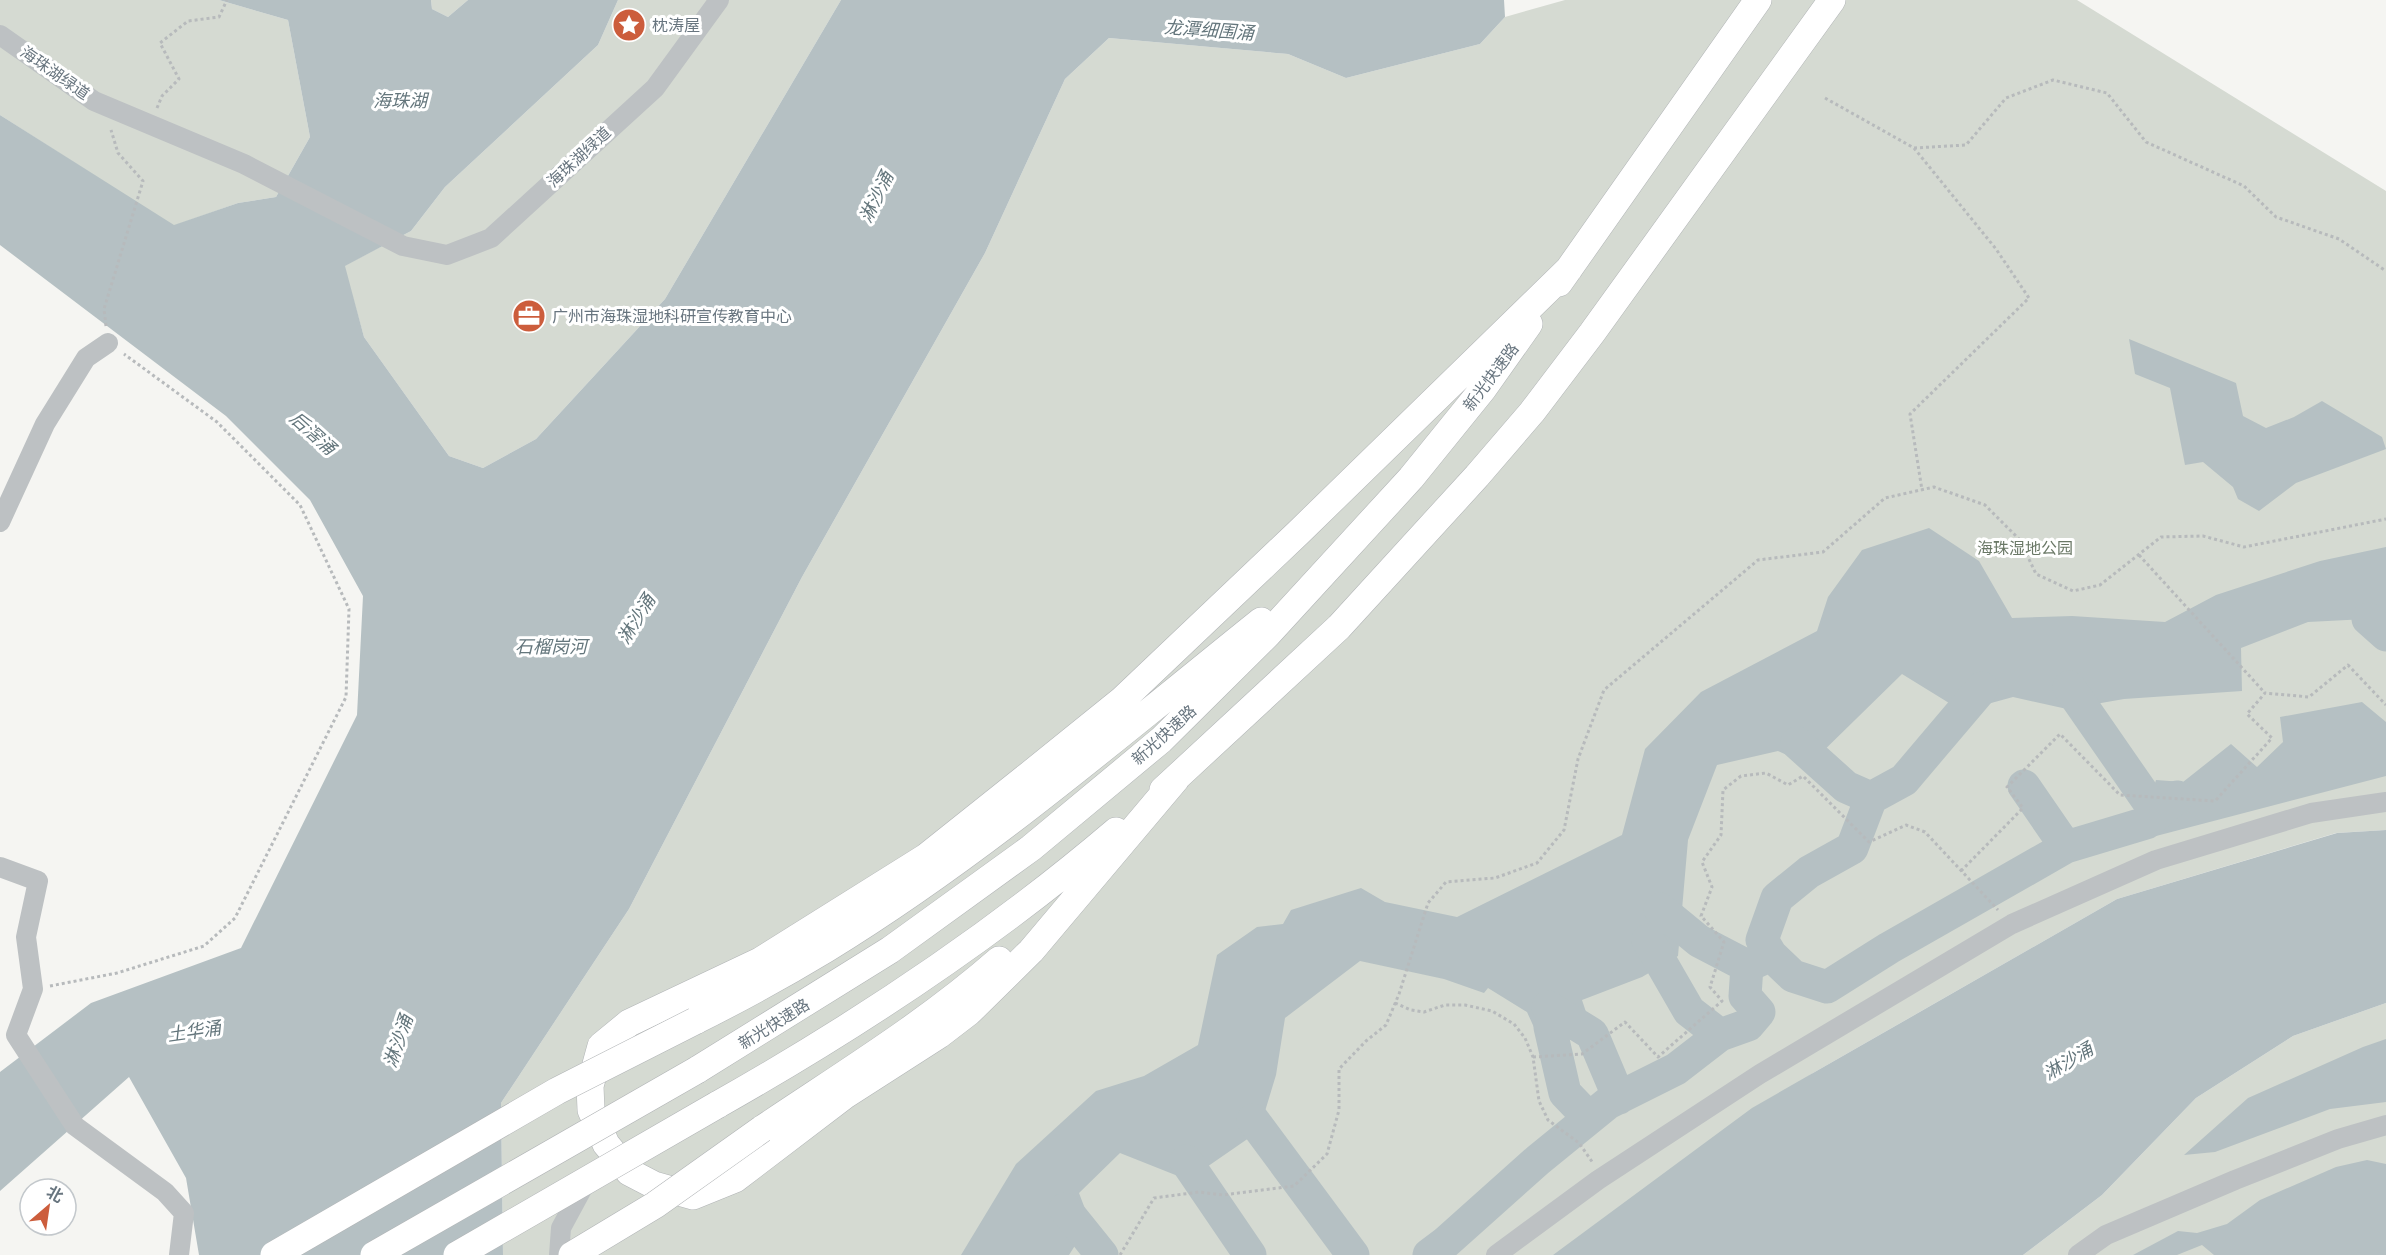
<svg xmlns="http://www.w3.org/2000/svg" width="2386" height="1255" font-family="'DejaVu Sans','Noto Sans SC',sans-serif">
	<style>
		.green { fill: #d5dad2 }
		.water { fill: #b5c0c3 }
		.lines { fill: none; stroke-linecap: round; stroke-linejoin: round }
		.river { stroke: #b5c0c3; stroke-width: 33 }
		.highway-casing { stroke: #b1b4b6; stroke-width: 28 }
		.path { stroke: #b7babc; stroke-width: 3; stroke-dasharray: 3 3; stroke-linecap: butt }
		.minor { stroke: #bdc1c3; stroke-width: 20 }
		.highway { stroke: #fff; stroke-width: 27 }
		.highway-bridge-casing { stroke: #b1b4b6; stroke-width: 28; stroke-linecap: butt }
		.highway-bridge { stroke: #fff; stroke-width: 27 }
		.labels { text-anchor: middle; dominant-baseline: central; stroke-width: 6; stroke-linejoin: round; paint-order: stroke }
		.poi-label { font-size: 16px; fill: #68757f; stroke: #fff; text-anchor: start }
		.street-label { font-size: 16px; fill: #68757f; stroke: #fff }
		.park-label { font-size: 16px; fill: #6a7866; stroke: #fff }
		.water-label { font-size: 18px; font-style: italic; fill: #64767c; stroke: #fff }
	</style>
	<rect width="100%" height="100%" fill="#f5f5f2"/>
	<path class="green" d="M 0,0 L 219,0 L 288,20 L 310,137 L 276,197 L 238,203 L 173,226 L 0,115 Z
		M 431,0 L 468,0 L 448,17 L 432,9 Z
		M 618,0 L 841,0 L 665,299 L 536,439 L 483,468 L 449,456 L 364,337 L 344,266 L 411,231 L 445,187 L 598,45 Z
		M 1565,0 L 2077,0 L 2386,191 L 2386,830 L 2336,833 L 2117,899 L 1813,1073 L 1559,1255 L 503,1255 L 501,1103 L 629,909 L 802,577 L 985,253 L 1065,79 L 1109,38 L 1288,54 L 1346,78 L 1480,44 L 1505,17 Z
		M 2386,1003 L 2386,1255 L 2023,1255 L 2102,1195 L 2196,1098 L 2293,1036 Z"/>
	<path class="water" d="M 219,0 L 431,0 L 432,9 L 448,17 L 468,0 L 618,0 L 598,45 L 445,187 L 411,231 L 345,266 L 364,337 L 449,456 L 483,468 L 536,439 L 665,299 L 841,0 L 1504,0 L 1505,17 L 1480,44 L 1346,78 L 1288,54 L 1109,38 L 1065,79 L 985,253 L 802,577 L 629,909 L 501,1103 L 503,1255 L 199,1255 L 186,1178 L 129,1077 L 0,1191 L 0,1072 L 91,1003 L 241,948 L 357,715 L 363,596 L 310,500 L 226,416 L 0,245 L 0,115 L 174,225 L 238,203 L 276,197 L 310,137 L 288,20 Z
		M 2129,339 L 2236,383 L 2243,416 L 2266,428 L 2294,417 L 2322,401 L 2382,437 L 2386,449 L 2296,483 L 2259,511 L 2238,499 L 2233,487 L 2203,462 L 2185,465 L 2170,388 L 2135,374 Z
		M 1929,528 L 1979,561 L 2012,618 L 2072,616 L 2165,622 L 2216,595 L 2320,561 L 2386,547 L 2386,618 L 2308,622 L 2241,648 L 2242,691 L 2124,699 L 2067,709 L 2013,697 L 1962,711 L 1902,674 L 1809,765 L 1778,751 L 1717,765 L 1688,840 L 1678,956 L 1642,977 L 1582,1000 L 1590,1024 L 1547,1056 L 1527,1012 L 1488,988 L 1484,993 L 1444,979 L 1360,961 L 1285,1018 L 1276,1075 L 1259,1131 L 1188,1180 L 1120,1153 L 1079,1193 L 1090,1222 L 1069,1255 L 961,1255 L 1016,1164 L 1096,1091 L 1144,1076 L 1198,1045 L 1217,955 L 1257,927 L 1283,924 L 1291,910 L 1361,888 L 1385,902 L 1457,917 L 1622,835 L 1645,749 L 1701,692 L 1817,631 L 1828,597 L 1862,550 Z
		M 2362,702 L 2386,722 L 2386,776 L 2137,841 L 2156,780 L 2183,782 L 2231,744 L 2257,767 L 2283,742 L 2280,717 Z
		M 2386,830 L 2386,1003 L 2293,1036 L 2196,1098 L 2102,1195 L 2023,1255 L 1553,1255 L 1752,1108 L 2117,899 L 2337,833 Z
		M 2386,1039 L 2386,1102 L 2330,1109 L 2215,1152 L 2184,1155 L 2248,1098 L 2363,1047 Z
		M 2367,1160 L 2386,1164 L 2386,1255 L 2214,1255 L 2202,1245 L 2177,1255 L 2133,1255 L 2178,1231 L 2197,1233 L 2227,1224 L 2260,1200 L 2336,1167 Z"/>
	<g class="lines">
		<path class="river" d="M 2368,619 L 2386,635
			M 2069,687 L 2157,814
			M 1797,743 L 1846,787 L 1871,798
			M 2024,786 L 2066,847
			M 1660,909 L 1699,941 L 1747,966
			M 1648,940 L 1689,1011 L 1720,1035
			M 1771,955 L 1762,940 L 1777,898 L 1809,872 L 1852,848 L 1871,798 L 1904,780 L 1982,688
			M 1548,1007 L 1592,1034 L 1619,1098
			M 1550,1027 L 1565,1093 L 1589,1118
			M 1253,1120 L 1353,1255
			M 1186,1161 L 1250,1255
			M 1065,1209 L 1102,1255
			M 1429,1255 L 1445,1243 L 1538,1160 L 1608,1103 L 1676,1069 L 1720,1035 L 1748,1025 L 1759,1012 L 1745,996 L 1747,966 L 1771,955 L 1793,976 L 1827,987 L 1889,948 L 2066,847 L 2146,823 L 2177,797"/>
		<defs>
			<path id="highway" d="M 1559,283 L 1758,0
				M 1176,779 L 1031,951 L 969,1012 L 939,1035 L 844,1096 L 735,1179 L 693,1196 L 654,1185 L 629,1172 L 606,1144 L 591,1110 L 590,1086 L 601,1046 L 629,1023 L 760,961 L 926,857 L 1029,775 L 1122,700 L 1298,533 L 1569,269
				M 1163,790 L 1339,627 L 1477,476 L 1532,412 L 1592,333 L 1832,0
				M 695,1021 C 739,999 783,975 826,949 C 981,854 1120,734 1261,621
				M 697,1070 L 890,950 L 1031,848 L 1161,740 L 1268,634 L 1411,478 L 1483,389 L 1529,324
				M 717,1105 C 857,1026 994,935 1116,831
				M 762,1129 C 842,1075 926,1024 999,960"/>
		</defs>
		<use href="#highway" class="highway-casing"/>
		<path class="path" d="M 1825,98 L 1914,148 L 1996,249 L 2029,298 L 1910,414 L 1922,490
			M 157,108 L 162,96 L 179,79 L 160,43 L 188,21 L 219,17 L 227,0
			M 1914,148 L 1966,145 L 2006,98 L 2053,80 L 2107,93 L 2146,142 L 2244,186 L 2276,217 L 2339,239 L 2386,271
			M 106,326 L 104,309 L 143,181 L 118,153 L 111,130
			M 2139,555 L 2265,693
			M 1961,871 L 2023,808 L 2007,787 L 2060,734 L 2120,795 L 2215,801 L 2272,738 L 2247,714 L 2265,693 L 2309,697 L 2348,665 L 2386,705
			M 50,986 L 117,973 L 204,946 L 235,918 L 346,697 L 349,609 L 300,505 L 217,422 L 124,354
			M 1395,1003 L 1411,1010 L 1424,1012 L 1445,1005 L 1465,1005 L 1492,1011 L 1514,1024 L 1525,1038 L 1533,1057 L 1539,1101 L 1548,1120 L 1579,1143 L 1593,1163
			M 1533,1057 L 1582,1054 L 1625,1022 L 1658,1057 L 1722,1001 L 1710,987 L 1724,942 L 1701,916 L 1712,887 L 1702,862 L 1721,835 L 1723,790 L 1741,776 L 1766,773 L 1788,785 L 1803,776 L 1869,842 L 1906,825 L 1925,832 L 1998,910
			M 1120,1255 L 1154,1198 L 1199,1192 L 1223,1195 L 1294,1186 L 1327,1154 L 1339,1110 L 1339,1069 L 1366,1041 L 1386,1025 L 1399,994 L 1428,903 L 1446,882 L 1495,878 L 1537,863 L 1564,830 L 1578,759 L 1604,690 L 1758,560 L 1823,552 L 1885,498 L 1934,487 L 1985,505 L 2020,540 L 2036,574 L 2073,591 L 2100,585 L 2161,537 L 2203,536 L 2244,547 L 2386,519"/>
		<path class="minor" d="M 0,35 L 94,101 L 244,164 L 403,246 L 447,255 L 491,238 L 655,88 L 719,0
			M 0,522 L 45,424 L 86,358 L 108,343
			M 0,867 L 38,881 L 26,937 L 33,989 L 16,1035 L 75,1126 L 165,1192 L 184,1213 L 179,1255
			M 559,1255 L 561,1228 L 587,1180
			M 1496,1255 L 1598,1180 L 1760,1074 L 2012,924 L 2156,860 L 2311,813 L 2386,802
			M 2078,1255 L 2106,1235 L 2235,1180 L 2338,1139 L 2386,1125"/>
		<use href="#highway" class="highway"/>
		<defs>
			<path id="highway-bridge" d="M 274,1255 L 557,1091 L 695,1021
				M 374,1255 L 697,1070
				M 457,1255 L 717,1105
				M 572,1255 L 655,1205 L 762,1129"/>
		</defs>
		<use href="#highway-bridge" class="highway-bridge-casing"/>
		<use href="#highway-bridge" class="highway-bridge"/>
	</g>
	<defs>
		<symbol id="sight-disc" viewBox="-11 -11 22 22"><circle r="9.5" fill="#cc5d3c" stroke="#fff"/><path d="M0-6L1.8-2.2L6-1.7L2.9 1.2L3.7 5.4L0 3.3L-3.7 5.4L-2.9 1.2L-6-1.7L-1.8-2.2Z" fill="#fff"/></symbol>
		<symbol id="office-disc" viewBox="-11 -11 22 22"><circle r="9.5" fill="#cc5d3c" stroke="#fff"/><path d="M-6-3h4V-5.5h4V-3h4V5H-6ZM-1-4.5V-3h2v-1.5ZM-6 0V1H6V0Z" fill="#fff"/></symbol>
	</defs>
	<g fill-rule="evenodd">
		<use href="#sight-disc" x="610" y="6" width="38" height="38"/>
		<use href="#office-disc" x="510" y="297" width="38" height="38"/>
	</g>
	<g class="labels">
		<g class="poi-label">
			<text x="652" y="25">枕涛屋</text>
			<text x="552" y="316">广州市海珠湿地科研宣传教育中心</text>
		</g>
		<g class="street-label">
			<text transform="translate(55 73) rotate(35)">海珠湖绿道</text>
			<text transform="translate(579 157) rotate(-43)">海珠湖绿道</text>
			<text transform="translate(1491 377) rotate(-53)">新光快速路</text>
			<text transform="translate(1164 735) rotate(-42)">新光快速路</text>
			<text transform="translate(774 1024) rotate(-32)">新光快速路</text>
		</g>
		<g class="park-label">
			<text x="2025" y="548">海珠湿地公园</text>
		</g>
		<g class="water-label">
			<text transform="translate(1209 30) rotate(4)">龙潭细围涌</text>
			<text x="400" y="100">海珠湖</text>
			<text transform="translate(876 197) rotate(-64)">淋沙涌</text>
			<text transform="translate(313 433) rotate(42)">后滘涌</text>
			<text transform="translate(636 619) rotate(-58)">淋沙涌</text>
			<text x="551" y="646">石榴岗河</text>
			<text transform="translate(194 1031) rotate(-8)">土华涌</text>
			<text transform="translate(398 1041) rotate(-71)">淋沙涌</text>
			<text transform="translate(2068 1061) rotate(-31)">淋沙涌</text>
		</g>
	</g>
	<g transform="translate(48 1207) rotate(29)"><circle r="28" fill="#ffffff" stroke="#c3c8cc" stroke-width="1.5"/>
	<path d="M0-4.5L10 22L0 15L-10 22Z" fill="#cc5d3c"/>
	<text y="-9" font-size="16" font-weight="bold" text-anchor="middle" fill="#68757f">北</text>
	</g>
</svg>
